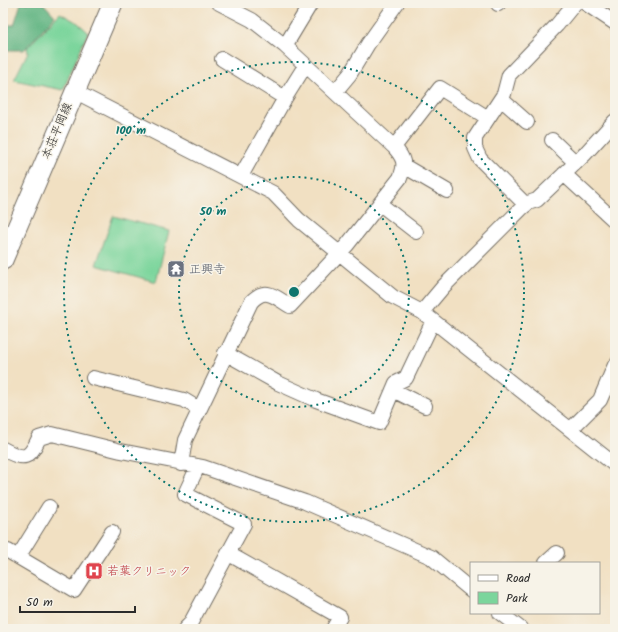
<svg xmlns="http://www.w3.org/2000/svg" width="618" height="632" font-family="Kalam,'Klee One',sans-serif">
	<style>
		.green { fill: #7bd59c; stroke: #538064 }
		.forest { fill: #64b684; stroke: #487058 }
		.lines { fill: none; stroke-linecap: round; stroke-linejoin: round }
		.street-casing { stroke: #706a60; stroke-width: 16 }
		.secondary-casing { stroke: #706a60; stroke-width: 21 }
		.street { stroke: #fff; stroke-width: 14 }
		.secondary { stroke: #fff; stroke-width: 19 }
		.ring { fill: none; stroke: #0f766e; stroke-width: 2; stroke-dasharray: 2 4 }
		.labels { text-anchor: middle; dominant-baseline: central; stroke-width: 3; stroke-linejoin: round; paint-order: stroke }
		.street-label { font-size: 12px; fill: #2b2b2b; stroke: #f7f3e8 }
		.worship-label { font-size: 12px; fill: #5b616d; stroke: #f7f3e8; text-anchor: start }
		.health-label { font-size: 12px; fill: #be3a42; stroke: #f7f3e8; text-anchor: start }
		.centre { fill: #0f766e; stroke: #f7f3e8; stroke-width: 2 }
		.ring-label { font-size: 12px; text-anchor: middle; font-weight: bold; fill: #0f766e; stroke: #f7f3e8; stroke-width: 3; stroke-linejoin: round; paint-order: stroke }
	</style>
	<rect width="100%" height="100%" fill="#f7f3e8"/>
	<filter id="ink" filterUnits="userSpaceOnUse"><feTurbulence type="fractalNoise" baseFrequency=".025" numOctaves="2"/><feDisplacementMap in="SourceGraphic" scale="8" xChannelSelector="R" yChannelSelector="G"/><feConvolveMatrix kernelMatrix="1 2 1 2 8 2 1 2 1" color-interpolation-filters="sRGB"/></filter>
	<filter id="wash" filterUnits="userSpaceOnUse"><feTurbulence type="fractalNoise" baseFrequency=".012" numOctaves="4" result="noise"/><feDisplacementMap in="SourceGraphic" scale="16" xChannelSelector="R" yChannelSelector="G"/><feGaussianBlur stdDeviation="0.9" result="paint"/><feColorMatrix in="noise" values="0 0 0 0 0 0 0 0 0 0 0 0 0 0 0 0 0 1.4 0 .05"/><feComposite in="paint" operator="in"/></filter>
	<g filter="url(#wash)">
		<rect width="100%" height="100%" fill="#f1e0c2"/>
		<path class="green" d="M 60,13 L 78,23 L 88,32 L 63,90 L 14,80 L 28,52 L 27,48 Z
			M 113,216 L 169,231 L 156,282 L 96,265 Z"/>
		<path class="forest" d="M 21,3 L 43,3 L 55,16 L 24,50 L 3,50 L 3,25 L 14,25 Z"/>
	</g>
	<g filter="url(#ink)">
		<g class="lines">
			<defs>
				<path id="street" d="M 219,3 L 252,20 L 285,46 L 394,147
					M 585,3 L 615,23
					M 498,4 L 499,3
					M 285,46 L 311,3
					M 222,59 L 285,98
					M 74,91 L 273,193 L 299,220 L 393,297 L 422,312 L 615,465
					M 335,92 L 350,74 L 368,44 L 397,3
					M 501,99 L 527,122
					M 552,140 L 576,163
					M 404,166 L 447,191
					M 564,174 L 615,221
					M 241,176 L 285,98 L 305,66
					M 380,204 L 416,232
					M 526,205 L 480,159 L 475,148 L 475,138 L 504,94 L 509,75 L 557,25 L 575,3
					M 422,312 L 443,287 L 521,209 L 528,203 L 537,200 L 584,155 L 615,121
					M 225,353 L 278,383 L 316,400 L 379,423 L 396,383 L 406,378 L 433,321
					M 93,378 L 184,400 L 199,409
					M 393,390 L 425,406
					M 571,429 L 600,400 L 615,365
					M 3,449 C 25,461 29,459 39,438 L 52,434 L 121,451 L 203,467 L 305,502 L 431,557 L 471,590
					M 181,464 L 185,440 L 251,302 C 266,286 275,297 290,306 L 347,245 L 400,178 C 406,164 404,158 394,147 L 440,88 L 488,118
					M 3,550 L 8,551 L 74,590 L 112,532
					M 229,554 L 340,617 L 333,629
					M 18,557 L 49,507
					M 546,563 L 557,553
					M 500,613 L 521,629
					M 185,629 L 190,624 L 244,524 L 185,494 L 198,466"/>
				<path id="secondary" d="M 3,260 L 113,3"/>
			</defs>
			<use href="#street" class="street-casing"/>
			<use href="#secondary" class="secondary-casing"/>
			<use href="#street" class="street"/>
			<use href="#secondary" class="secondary"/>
		</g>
	</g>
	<g class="ring">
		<circle cx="294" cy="292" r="115"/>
		<circle cx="294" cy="292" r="230"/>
	</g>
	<defs>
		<symbol id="temple-square" viewBox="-11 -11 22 22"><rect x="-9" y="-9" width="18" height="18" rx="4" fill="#6b7280" stroke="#f7f3e8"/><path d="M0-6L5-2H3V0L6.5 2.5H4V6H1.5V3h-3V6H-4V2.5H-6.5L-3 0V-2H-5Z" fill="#fff"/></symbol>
		<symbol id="hospital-square" viewBox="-11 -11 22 22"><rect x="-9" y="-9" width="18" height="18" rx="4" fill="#e0444e" stroke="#f7f3e8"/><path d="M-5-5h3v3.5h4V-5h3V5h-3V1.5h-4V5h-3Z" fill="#fff"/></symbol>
	</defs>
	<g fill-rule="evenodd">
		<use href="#temple-square" x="166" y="259" width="20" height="20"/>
		<use href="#hospital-square" x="84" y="561" width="20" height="20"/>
	</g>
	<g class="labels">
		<g class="street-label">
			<text transform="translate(57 131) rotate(-67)">本荘平岡線</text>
		</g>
		<g class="worship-label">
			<text x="189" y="269">正興寺</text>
		</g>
		<g class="health-label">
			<text x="107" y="571">若葉クリニック</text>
		</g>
	</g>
	<circle cx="294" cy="292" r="6" class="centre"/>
	<g class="ring-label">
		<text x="131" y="134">100 m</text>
		<text x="213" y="215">50 m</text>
	</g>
	<rect width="618" height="632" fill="none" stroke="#f7f3e8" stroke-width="16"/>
	<rect x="470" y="562" width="130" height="52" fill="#f7f3e8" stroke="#a5a39c"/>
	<rect x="478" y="575" width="20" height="6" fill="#ffffff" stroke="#a5a39c"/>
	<text x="506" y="582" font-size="12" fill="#2b2b2b">Road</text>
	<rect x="478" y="592" width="20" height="12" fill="#7bd59c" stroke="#a5a39c"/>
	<text x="506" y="602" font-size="12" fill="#2b2b2b">Park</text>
	<path d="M20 606v6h115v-6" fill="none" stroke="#2b2b2b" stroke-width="2"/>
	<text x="26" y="606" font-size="12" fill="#2b2b2b" stroke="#f7f3e8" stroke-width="3" paint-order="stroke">50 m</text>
</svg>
